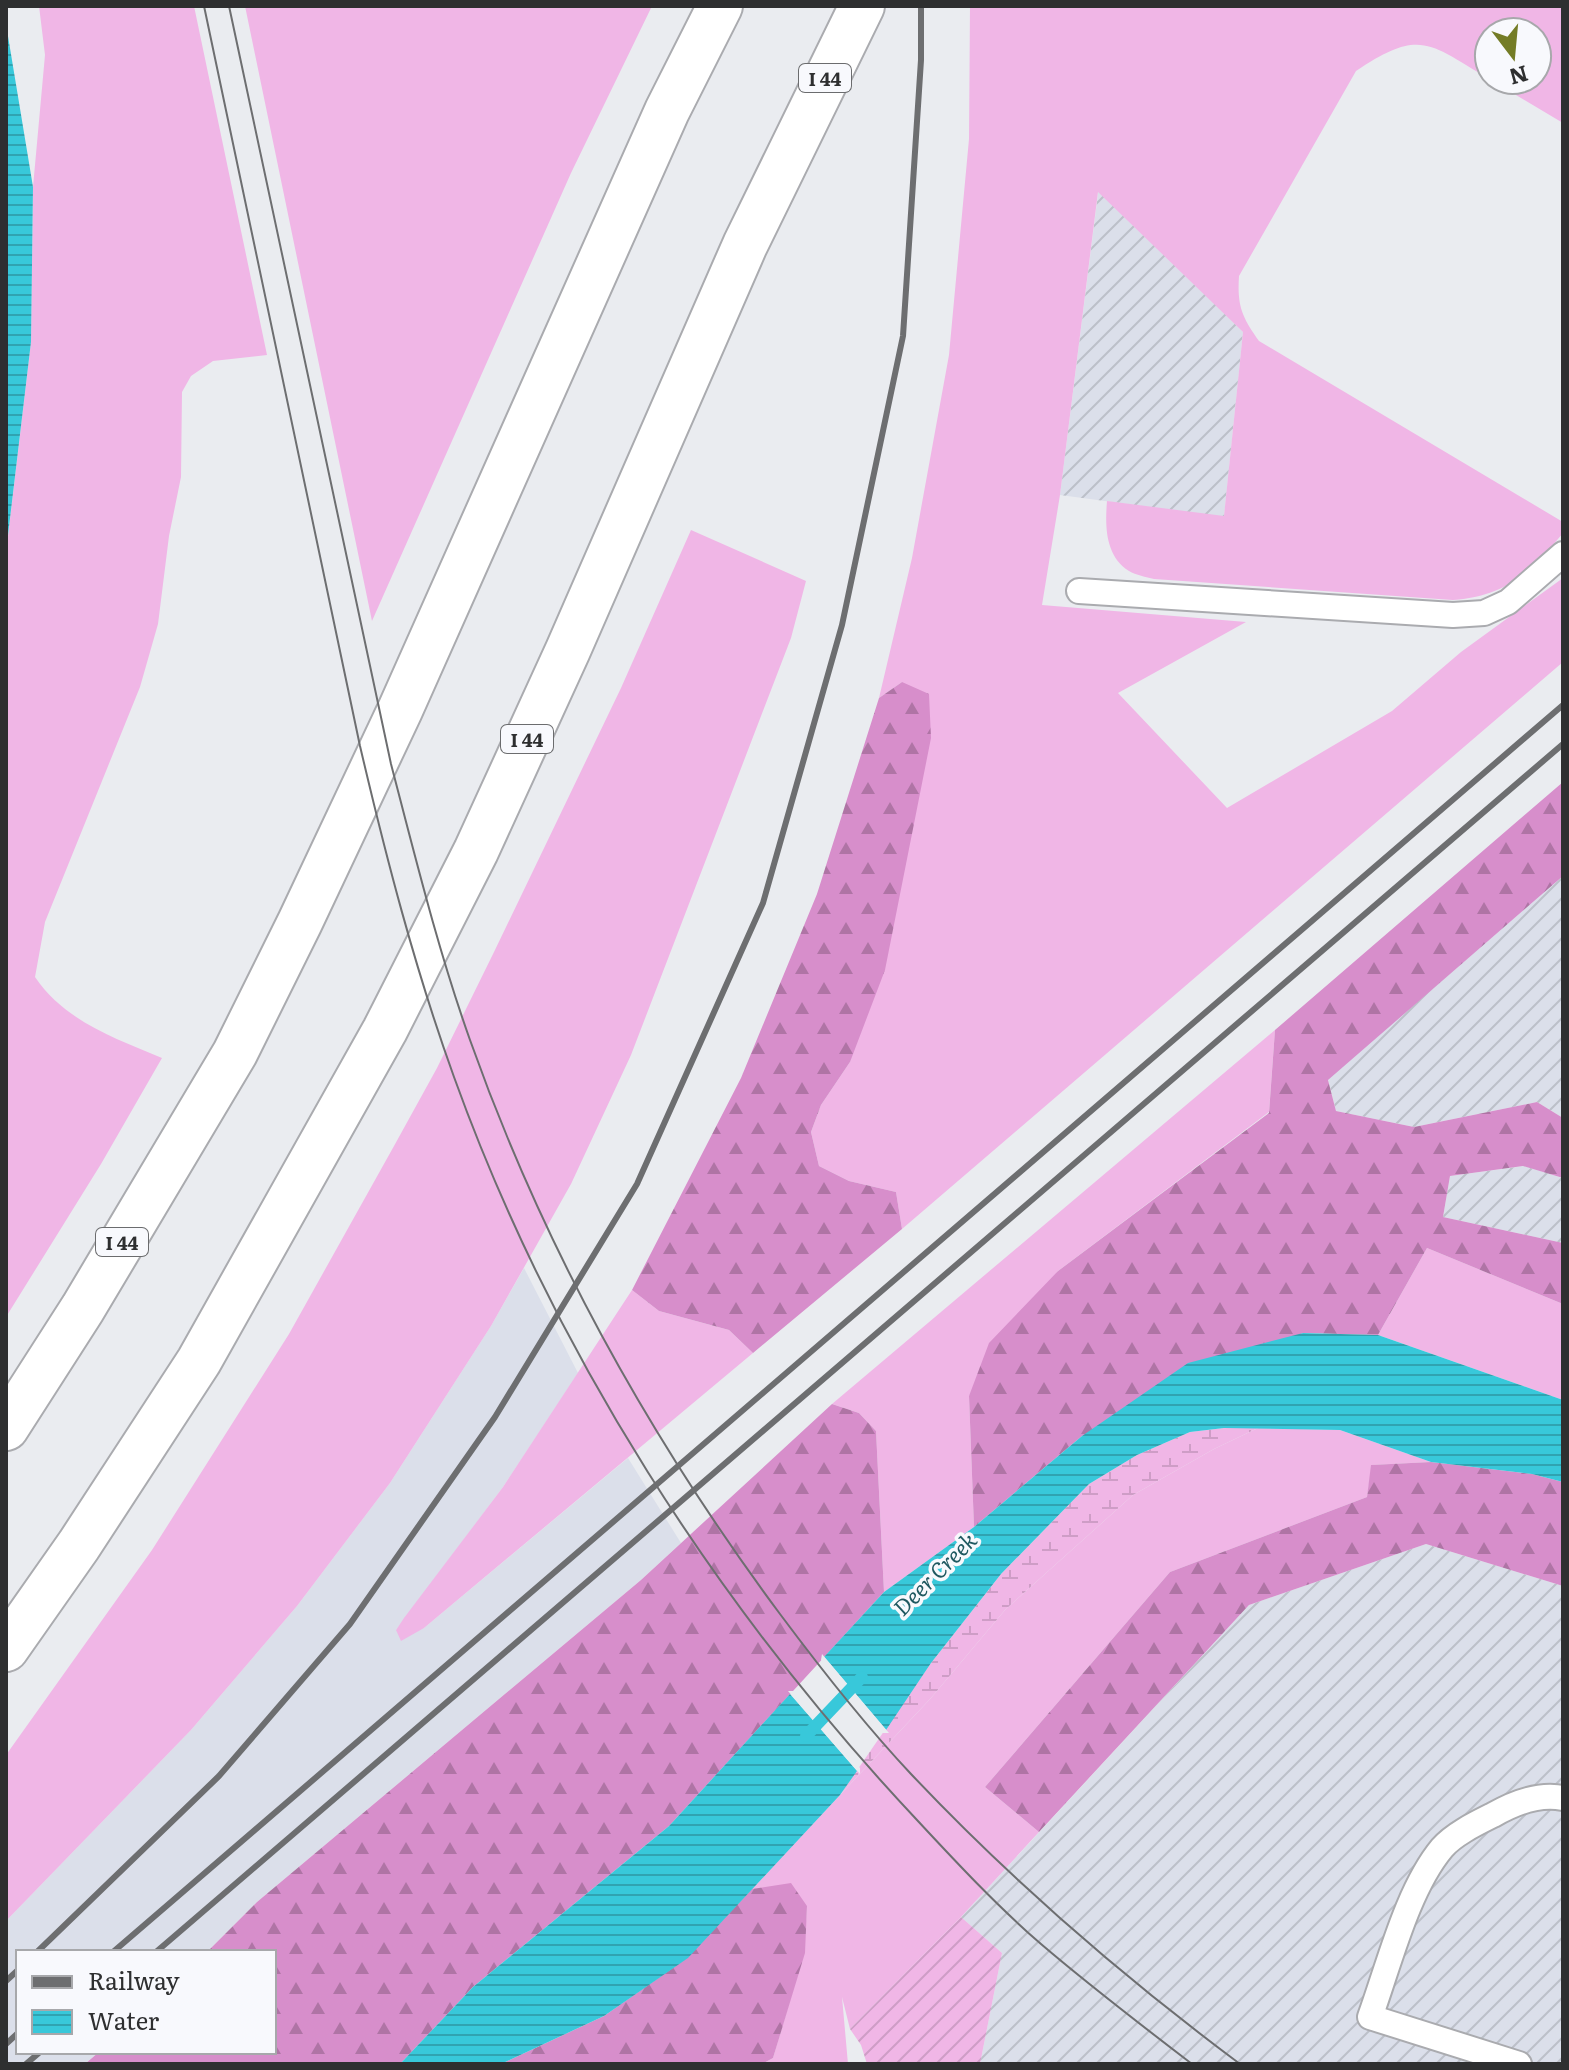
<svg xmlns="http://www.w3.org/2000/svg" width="1569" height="2070" font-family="Literata,serif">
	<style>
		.built { fill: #dbdfea }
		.industrial { fill: url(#industrial-furrows) }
		.grass { fill: #f0b6e6 }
		.forest { fill: url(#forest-firs) }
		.wetland { fill: url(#wetland-marsh) }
		.garden { fill: url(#garden-furrows) }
		.water { fill: url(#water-rules) }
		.pier { fill: #eaecf0 }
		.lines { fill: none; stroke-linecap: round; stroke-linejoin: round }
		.stream { stroke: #38c8da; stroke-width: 12 }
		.service-casing { stroke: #aaabaf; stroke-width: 28 }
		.motorway-casing { stroke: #aaabaf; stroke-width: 48 }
		.service { stroke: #fff; stroke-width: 24 }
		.motorway { stroke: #fff; stroke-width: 44 }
		.tram { stroke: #6d6e70; stroke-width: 2 }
		.rail { stroke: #6d6e70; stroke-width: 6 }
		.labels { text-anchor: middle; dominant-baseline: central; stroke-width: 7; stroke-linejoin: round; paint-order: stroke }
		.shield { fill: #f8f9fd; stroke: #6b6c6e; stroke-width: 2 }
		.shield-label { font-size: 18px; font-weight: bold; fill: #2e2f30 }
		.water-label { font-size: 22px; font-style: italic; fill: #205961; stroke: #f8f9fd }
	</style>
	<defs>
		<pattern id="industrial-furrows" width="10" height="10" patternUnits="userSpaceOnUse" patternTransform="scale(2)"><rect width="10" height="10" fill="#dbdfea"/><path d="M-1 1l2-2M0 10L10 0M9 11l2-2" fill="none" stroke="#bcc0c9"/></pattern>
		<pattern id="forest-firs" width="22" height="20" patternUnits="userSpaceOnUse" patternTransform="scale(2)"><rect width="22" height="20" fill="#d78ecb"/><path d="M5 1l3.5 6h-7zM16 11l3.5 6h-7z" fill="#af74a5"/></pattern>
		<pattern id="wetland-marsh" width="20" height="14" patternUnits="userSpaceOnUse" patternTransform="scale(2)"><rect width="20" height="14" fill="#f0b6e6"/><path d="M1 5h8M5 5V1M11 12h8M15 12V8" fill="none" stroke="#ce9dc6"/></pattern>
		<pattern id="garden-furrows" width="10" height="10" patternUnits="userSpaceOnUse" patternTransform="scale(2)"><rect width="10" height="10" fill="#f0b6e6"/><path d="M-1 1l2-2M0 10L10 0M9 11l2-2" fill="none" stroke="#ce9dc6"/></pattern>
		<pattern id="water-rules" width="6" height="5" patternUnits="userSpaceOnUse" patternTransform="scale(2)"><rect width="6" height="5" fill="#38c8da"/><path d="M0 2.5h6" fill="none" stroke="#30a3b1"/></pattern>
	</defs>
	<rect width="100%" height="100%" fill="#eaecf0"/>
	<path class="built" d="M 524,1268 L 578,1373 L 503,1487 L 396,1630 L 424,1628 L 628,1458 L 681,1543 L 641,1580 L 257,1902 L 207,1952 L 18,1952 L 18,2052 L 99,2052 L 85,2064 L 6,2064 L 6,1921 L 191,1730 L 297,1606 L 390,1483 L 491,1326 Z"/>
	<path class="industrial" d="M 1099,186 L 1243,332 L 1224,517 L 1060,495 Z
		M 1563,876 L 1563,1118 L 1537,1102 L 1414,1127 L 1336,1111 L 1328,1079 Z
		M 1524,1166 L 1563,1178 L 1563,1243 L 1443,1217 L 1450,1176 Z
		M 1426,1544 L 1563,1586 L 1563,2064 L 980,2064 L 1002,1953 L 961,1917 L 1249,1605 Z"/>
	<path class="grass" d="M 39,6 L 194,6 L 267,355 L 213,361 L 191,376 L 182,392 L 181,477 L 169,536 L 158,624 L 140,687 L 45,922 L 35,977 C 65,1021 114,1038 162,1058 L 101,1164 L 6,1317 L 6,553 L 31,342 L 33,187 L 45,55 Z
		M 245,6 L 652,6 L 571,173 L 372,621 Z
		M 970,6 L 1563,6 L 1563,123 L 1491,80 L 1537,80 L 1537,32 L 1489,32 L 1489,79 C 1429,43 1420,28 1356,71 L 1239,276 C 1237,306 1242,317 1259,341 L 1563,522 L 1563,533 C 1529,573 1509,595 1453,600 L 1154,579 C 1146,577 1136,575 1129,571 C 1105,556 1105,526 1107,501 L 1224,516 L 1243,332 L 1098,192 L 1060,495 L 1042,605 L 1246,622 L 1118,693 L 1227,808 L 1392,711 L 1461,652 L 1563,578 L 1563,662 L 902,1229 L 896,1192 L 849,1181 L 819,1166 L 811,1132 L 821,1105 L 850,1062 L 902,682 L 879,698 L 912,558 L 949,355 L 969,139 Z
		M 691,530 L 806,581 L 791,638 L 631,1055 L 571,1184 L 491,1326 L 390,1483 L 297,1606 L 191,1730 L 6,1921 L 6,1755 L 152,1550 L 289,1334 L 394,1146 L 437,1068 L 494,952 L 621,688 Z
		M 1275,1030 L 1269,1112 L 1058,1271 L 969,1396 L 974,1527 L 884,1592 L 876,1431 L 859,1413 L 832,1404 Z
		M 1427,1248 L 1563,1304 L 1563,1400 L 1378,1335 Z
		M 632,1290 L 659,1311 L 729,1330 L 753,1353 L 424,1628 L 401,1641 L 396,1630 L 404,1618 L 503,1487 Z
		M 1258,1428 L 1340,1430 L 1431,1462 L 1372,1465 L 1367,1497 L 1170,1572 L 985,1787 L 1039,1832 L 961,1917 L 850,2029 L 842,1997 L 848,2064 L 762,2064 L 773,2058 L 804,1953 L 807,1906 L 752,1889 L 931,1698 L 1005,1610 L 1133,1495 L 1214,1449 Z"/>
	<path class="forest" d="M 902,682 L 929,694 L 931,738 L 885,970 L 850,1062 L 821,1105 L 811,1132 L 819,1166 L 849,1181 L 896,1192 L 902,1229 L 753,1353 L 729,1330 L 659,1311 L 632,1290 L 741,1078 L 817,894 L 879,698 Z
		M 1563,782 L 1563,876 L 1328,1080 L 1336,1111 L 1414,1127 L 1537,1102 L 1563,1118 L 1563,1178 L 1523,1166 L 1450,1176 L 1443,1217 L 1563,1243 L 1563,1304 L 1427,1248 L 1378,1335 L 1303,1333 L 1082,1436 L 974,1527 L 969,1396 L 989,1343 L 1058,1271 L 1269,1113 L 1275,1030 Z
		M 832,1404 L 859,1413 L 876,1431 L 884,1592 L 669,1826 L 473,1987 L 400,2064 L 85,2064 L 99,2052 L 274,2052 L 274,1952 L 207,1952 L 257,1902 L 641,1580 Z
		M 1431,1462 L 1532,1474 L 1563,1482 L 1563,1586 L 1426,1544 L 1249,1605 L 1039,1832 L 985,1787 L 1170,1572 L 1367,1497 L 1371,1465 Z
		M 791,1883 L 807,1906 L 805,1953 L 773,2058 L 762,2064 L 501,2064 L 604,2016 L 687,1958 L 752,1889 Z"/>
	<path class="wetland" d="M 1224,1428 L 1258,1428 L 1214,1449 L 1133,1495 L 1005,1610 L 931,1698 L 840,1795 L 931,1663 L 1001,1574 L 1089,1484 L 1137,1455 L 1190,1432 Z"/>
	<path class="garden" d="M 961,1917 L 1002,1953 L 980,2064 L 867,2064 L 861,2045 L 850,2029 Z"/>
	<path class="water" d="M 6,24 L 33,187 L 31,342 L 6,552 Z
		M 1303,1333 L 1378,1335 L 1563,1400 L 1563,1482 L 1532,1474 L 1431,1462 L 1340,1430 L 1224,1428 L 1190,1432 L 1137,1455 L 1089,1484 L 1001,1574 L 931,1663 L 886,1730 L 824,1657 L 884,1592 L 974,1527 L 1082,1436 L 1188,1363 Z
		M 790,1694 L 857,1771 L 840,1795 L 688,1958 L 604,2016 L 501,2064 L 400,2064 L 473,1987 L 669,1826 Z"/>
	<path class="pier" d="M 822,1654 L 889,1733 L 883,1733 L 821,1660 Z
		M 788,1691 L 794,1691 L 860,1768 L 860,1774 Z"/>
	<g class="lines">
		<path class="stream" d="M 806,1736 L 862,1677"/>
		<defs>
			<path id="service" d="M 1079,591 L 1453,615 L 1484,613 L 1508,602 L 1563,554
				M 1519,2064 L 1370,2017 C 1389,1965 1407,1890 1442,1848 C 1454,1834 1477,1823 1493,1815 C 1514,1803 1539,1793 1563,1798"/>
			<path id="motorway" d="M 6,1428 L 83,1308 L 235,1053 L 300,922 L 400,710 L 667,111 L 720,6
				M 6,1649 L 79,1545 L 199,1361 L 385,1030 L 476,851 L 568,650 L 745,245 L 862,6"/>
		</defs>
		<use href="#service" class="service-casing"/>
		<use href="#motorway" class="motorway-casing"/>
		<use href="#service" class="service"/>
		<use href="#motorway" class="motorway"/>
		<path class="tram" d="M 204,6 L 360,746 C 386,857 415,969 454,1077 C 553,1352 717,1607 917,1820 C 956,1862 997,1906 1041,1944 C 1090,1986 1141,2025 1192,2064
			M 229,6 L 391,764 C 415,856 438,950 470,1040 C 543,1246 650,1439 780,1614 C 821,1669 864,1724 911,1774 C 1012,1881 1122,1976 1240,2064"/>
		<path class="rail" d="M 37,1952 L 219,1776 L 350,1624 L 495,1417 L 637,1184 L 763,903 L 842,625 L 903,336 L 921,60 L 921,6
			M 113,1952 L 1563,705
			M 156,1952 L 1563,744
			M 6,1981 L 18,1970
			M 6,2044 L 18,2033
			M 26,2064 L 40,2052"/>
	</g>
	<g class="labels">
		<g class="shield">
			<rect x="799" y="64" width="52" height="28" rx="6"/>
			<rect x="501" y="725" width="52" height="28" rx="6"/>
			<rect x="96" y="1228" width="52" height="28" rx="6"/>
		</g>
		<g class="shield-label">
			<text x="825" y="78">I 44</text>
			<text x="527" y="739">I 44</text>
			<text x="122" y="1242">I 44</text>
		</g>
		<g class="water-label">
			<text transform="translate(934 1573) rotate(-45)">Deer Creek</text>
		</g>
	</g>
	<rect width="1569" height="2070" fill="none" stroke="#2e2f30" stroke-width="16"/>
	<rect x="16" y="1950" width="260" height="104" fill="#f8f9fd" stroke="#a7a8ab" stroke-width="2"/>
	<rect x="32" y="1976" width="40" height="12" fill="#6d6e70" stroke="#a7a8ab" stroke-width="2"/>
	<text x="88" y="1990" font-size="24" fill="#2e2f30">Railway</text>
	<rect x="32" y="2010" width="40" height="24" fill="url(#water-rules)" stroke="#a7a8ab" stroke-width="2"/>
	<text x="88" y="2030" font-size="24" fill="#2e2f30">Water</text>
	<g transform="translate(1513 56) rotate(164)"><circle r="38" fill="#f8f9fd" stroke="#a7a8ab" stroke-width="2"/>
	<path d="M0-6L14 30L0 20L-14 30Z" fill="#747c26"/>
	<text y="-12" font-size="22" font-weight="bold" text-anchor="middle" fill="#2e2f30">N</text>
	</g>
</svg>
